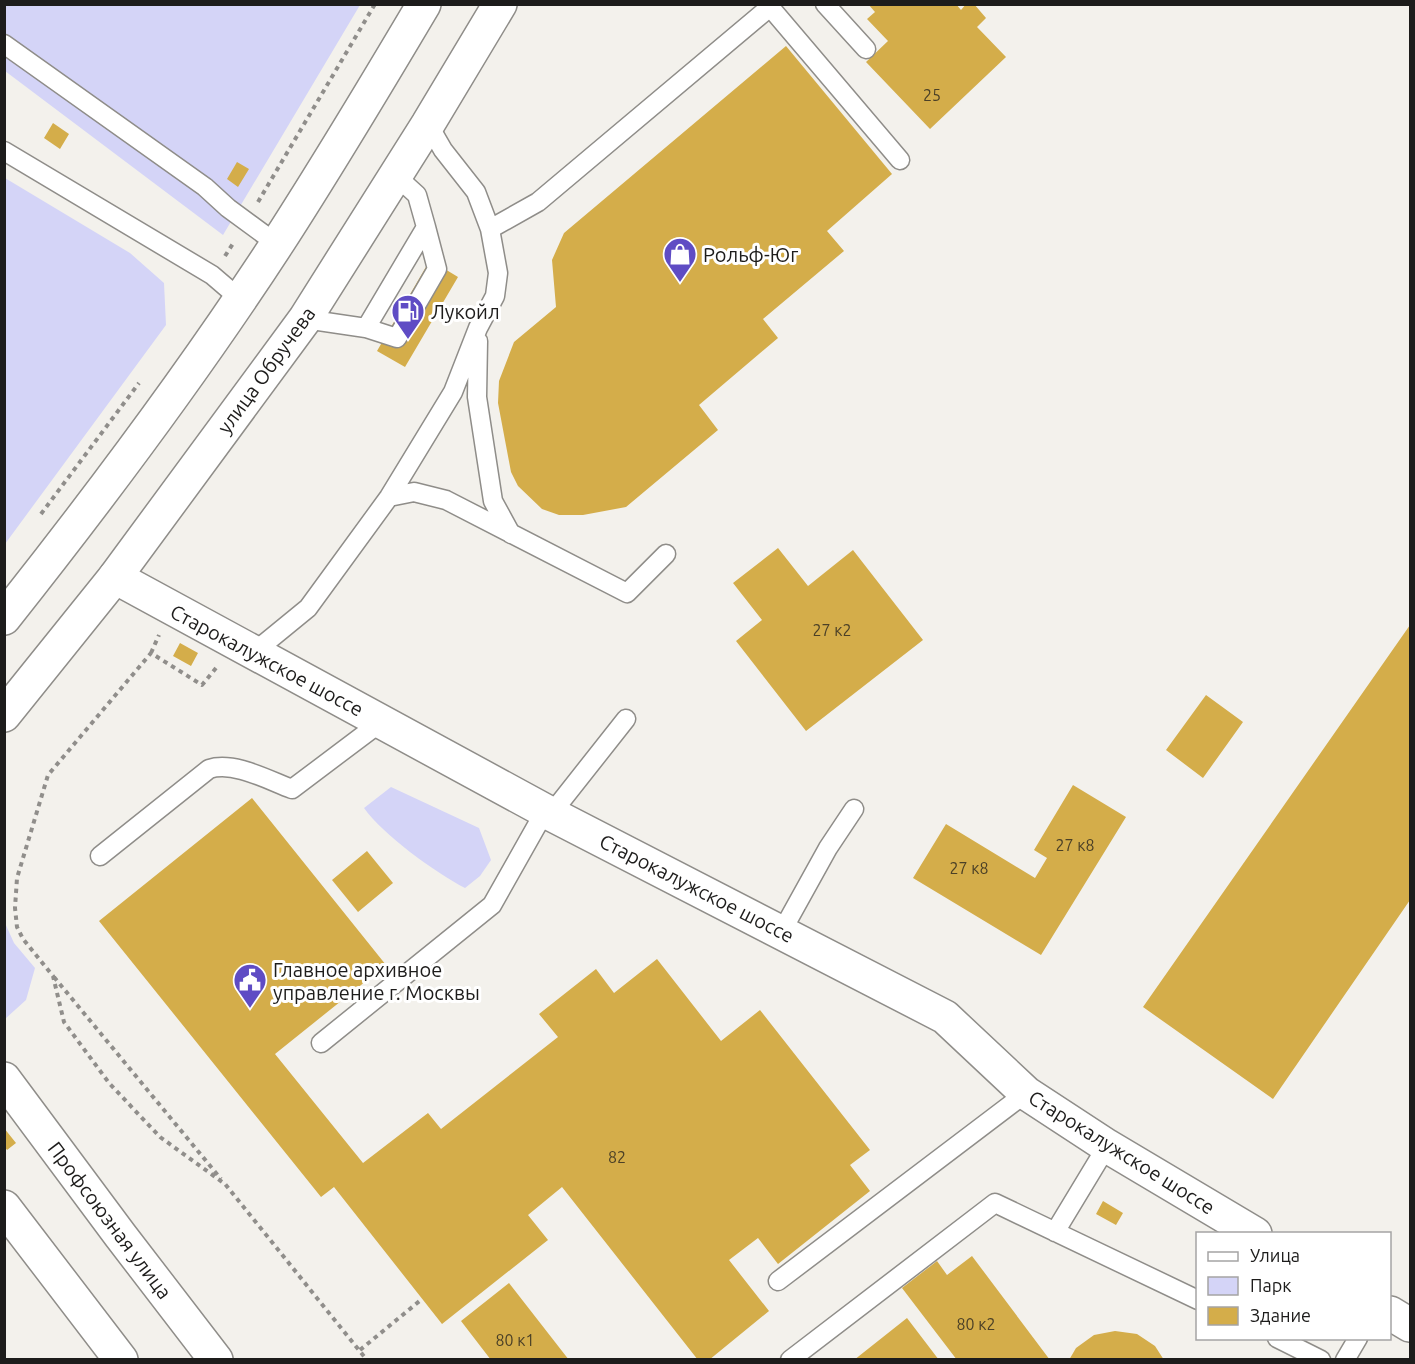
<svg xmlns="http://www.w3.org/2000/svg" width="1415" height="1364" font-family="Ubuntu,sans-serif">
	<style>
		.green { fill: #d4d4f7 }
		.building { fill: #d4ad4a }
		.lines { fill: none; stroke-linecap: round; stroke-linejoin: round }
		.service-casing { stroke: #8f8d89; stroke-width: 21 }
		.minor-casing { stroke: #8f8d89; stroke-width: 36 }
		.secondary-casing { stroke: #8f8d89; stroke-width: 36 }
		.primary-casing { stroke: #8f8d89; stroke-width: 36 }
		.path { stroke: #908e8b; stroke-width: 4; stroke-dasharray: 4.5 4.5; stroke-linecap: butt }
		.service { stroke: #fff; stroke-width: 18 }
		.minor { stroke: #fff; stroke-width: 33 }
		.secondary { stroke: #fff; stroke-width: 33 }
		.primary { stroke: #fff; stroke-width: 33 }
		.labels { text-anchor: middle; dominant-baseline: central; stroke-width: 6; stroke-linejoin: round; paint-order: stroke }
		.number-label { font-size: 16px; fill: #4b4027 }
		.poi-label { font-size: 20px; fill: #1d1c1b; stroke: #fff; text-anchor: start }
		.street-label { font-size: 20px; fill: #1d1c1b; stroke: #fff }
	</style>
	<rect width="100%" height="100%" fill="#f3f1ec"/>
	<path class="green" d="M 4,5 L 360,5 L 223,235 L 5,71 Z
		M 5,178 L 130,253 L 164,283 L 166,325 L 5,544 Z
		M 391,787 L 479,828 L 491,860 L 480,876 L 465,888 C 436,873 382,834 364,808 Z
		M 5,923 L 14,943 L 35,968 L 26,1000 L 5,1019 Z"/>
	<path class="building" d="M 868,4 L 956,4 L 961,10 L 966,4 L 974,4 L 986,18 L 977,27 L 1006,57 L 930,129 L 866,62 L 888,41 L 867,19 L 875,12 Z
		M 786,46 L 892,174 L 827,231 L 844,251 L 763,319 L 778,338 L 699,405 L 718,430 L 626,507 L 583,515 L 559,515 L 542,509 L 518,486 L 511,472 L 498,403 L 499,381 L 514,342 L 556,307 L 552,260 L 564,233 Z
		M 53,123 L 69,134 L 60,149 L 44,138 Z
		M 237,162 L 249,169 L 238,187 L 227,179 Z
		M 430,260 L 458,277 L 405,367 L 377,351 Z
		M 778,548 L 808,586 L 853,550 L 923,640 L 806,731 L 736,641 L 762,620 L 733,583 Z
		M 1410,625 L 1410,900 L 1273,1099 L 1143,1007 Z
		M 180,643 L 198,653 L 191,666 L 173,656 Z
		M 1206,695 L 1243,722 L 1203,778 L 1166,750 Z
		M 1073,785 L 1126,817 L 1041,955 L 913,878 L 946,824 L 1035,878 L 1047,858 L 1034,850 Z
		M 252,798 L 386,965 L 275,1054 L 363,1163 L 428,1113 L 441,1129 L 558,1037 L 539,1014 L 596,969 L 614,993 L 657,959 L 721,1041 L 760,1010 L 870,1150 L 850,1165 L 870,1191 L 778,1264 L 758,1238 L 729,1260 L 769,1311 L 709,1360 L 698,1360 L 562,1187 L 528,1215 L 548,1240 L 442,1324 L 334,1187 L 321,1197 L 99,921 Z
		M 367,851 L 393,883 L 358,912 L 332,880 Z
		M 4,1128 L 16,1143 L 7,1150 L 4,1146 Z
		M 1103,1201 L 1123,1213 L 1116,1225 L 1096,1214 Z
		M 972,1256 L 1050,1360 L 957,1360 L 902,1288 L 937,1261 L 947,1275 Z
		M 509,1283 L 569,1360 L 491,1360 L 461,1321 Z
		M 907,1318 L 939,1360 L 854,1360 Z
		M 1115,1331 L 1137,1334 L 1155,1346 L 1164,1360 L 1069,1360 L 1076,1348 L 1094,1335 Z"/>
	<g class="lines">
		<defs>
			<path id="service" d="M 825,4 L 866,49
				M 4,44 L 205,187 L 228,208 L 277,244
				M 4,151 L 212,275 L 240,299
				M 490,229 L 538,202 L 770,7 L 900,160
				M 305,319 L 366,328 L 426,227 L 417,195 L 395,175
				M 366,328 L 397,338 L 437,269 L 426,227
				M 478,341 L 477,397 L 493,501 L 511,534
				M 389,497 L 414,492 L 446,500 L 627,593 L 666,554
				M 253,653 L 308,608 L 389,497 L 453,392 L 478,328 L 495,296 L 498,273 L 490,229 L 476,192 L 443,150 L 428,124
				M 551,814 L 626,719
				M 100,856 L 209,769 C 234,761 268,780 292,789 L 381,722
				M 782,931 L 828,848 L 854,809
				M 321,1043 L 492,905 L 545,811
				M 1055,1232 L 1107,1146
				M 778,1281 L 1026,1093
				M 1277,1338 L 1321,1360
				M 790,1360 L 995,1203 L 1198,1300
				M 1345,1360 L 1358,1338"/>
			<path id="minor" d="M 115,577 L 551,814 L 945,1017 L 1026,1093 L 1107,1146 L 1255,1234
				M 1390,1313 L 1410,1325"/>
			<path id="secondary" d="M 4,618 C 100,497 193,373 277,244 C 328,165 376,85 424,4
				M 4,715 L 115,577 L 305,319 L 428,124 L 500,4"/>
			<path id="primary" d="M 4,1079 L 120,1235 L 216,1360
				M 4,1207 L 121,1360"/>
		</defs>
		<use href="#service" class="service-casing"/>
		<use href="#minor" class="minor-casing"/>
		<use href="#secondary" class="secondary-casing"/>
		<use href="#primary" class="primary-casing"/>
		<path class="path" d="M 258,202 L 375,4
			M 225,256 L 234,242
			M 41,514 L 139,383
			M 151,653 L 159,635
			M 216,668 L 202,685 L 151,653 L 48,775 L 17,878 L 15,908 L 17,927 L 23,939 L 53,976 L 64,1022 L 109,1083 L 160,1137 L 225,1184 L 367,1360
			M 54,977 L 221,1179
			M 360,1350 L 422,1299"/>
		<use href="#service" class="service"/>
		<use href="#minor" class="minor"/>
		<use href="#secondary" class="secondary"/>
		<use href="#primary" class="primary"/>
	</g>
	<defs>
		<symbol id="shop-pin" viewBox="-11 -11 22 30"><path d="M0 17L-7.5 6A9.5 9.5 0 1 1 7.5 6Z" fill="#5f4cc4" stroke="#fff"/><path d="M-5-2.5h2.3a2.7 3.5 0 0 1 5.4 0H5L5.5 6h-11ZM-1.5-2.5h3a1.5 2.3 0 0 0-3 0Z" fill="#fff"/></symbol>
		<symbol id="fuel-pin" viewBox="-11 -11 22 30"><path d="M0 17L-7.5 6A9.5 9.5 0 1 1 7.5 6Z" fill="#5f4cc4" stroke="#fff"/><path d="M-5.5-6h7V0h2V4h1.3V-2.5L3-4.5l.8-.8L6-3V5H2.5V1h-1V6h-7ZM-4.2-4.7v3.2H.2V-4.7Z" fill="#fff"/></symbol>
		<symbol id="civic-pin" viewBox="-11 -11 22 30"><path d="M0 17L-7.5 6A9.5 9.5 0 1 1 7.5 6Z" fill="#5f4cc4" stroke="#fff"/><path d="M-.6-6.5H3V-4.5H.6V-3L4-1V1h2V6H-6V1h2V-1L-.6-3ZM-1.2 2.5V6h2.4V2.5Z" fill="#fff"/></symbol>
	</defs>
	<g fill-rule="evenodd">
		<use href="#shop-pin" x="661" y="235" width="38" height="52"/>
		<use href="#fuel-pin" x="389" y="292" width="38" height="52"/>
		<use href="#civic-pin" x="231" y="961" width="38" height="52"/>
	</g>
	<g class="labels">
		<g class="number-label">
			<text x="932" y="95">25</text>
			<text x="832" y="630">27 к2</text>
			<text x="1075" y="845">27 к8</text>
			<text x="969" y="868">27 к8</text>
			<text x="617" y="1157">82</text>
			<text x="976" y="1324">80 к2</text>
			<text x="515" y="1340">80 к1</text>
		</g>
		<g class="poi-label">
			<text x="703" y="254">Рольф-Юг</text>
			<text x="431" y="311">Лукойл</text>
			<text x="273" y="969">Главное архивное<tspan x="273" dy="23">управление г. Москвы</tspan></text>
		</g>
		<g class="street-label">
			<text transform="translate(266 370) rotate(-54)">улица Обручева</text>
			<text transform="translate(267 660) rotate(28)">Старокалужское шоссе</text>
			<text transform="translate(697 888) rotate(27)">Старокалужское шоссе</text>
			<text transform="translate(1122 1152) rotate(32)">Старокалужское шоссе</text>
			<text transform="translate(110 1220) rotate(53)">Профсоюзная улица</text>
		</g>
	</g>
	<rect width="1415" height="1364" fill="none" stroke="#1d1c1b" stroke-width="12"/>
	<rect x="1196" y="1232" width="195" height="108" fill="#ffffff" stroke="#a5a4a4" stroke-width="1.5"/>
	<rect x="1208" y="1252" width="30" height="9" fill="#ffffff" stroke="#a5a4a4" stroke-width="1.5"/>
	<text x="1250" y="1262" font-size="18" fill="#1d1c1b">Улица</text>
	<rect x="1208" y="1277" width="30" height="18" fill="#d4d4f7" stroke="#a5a4a4" stroke-width="1.5"/>
	<text x="1250" y="1292" font-size="18" fill="#1d1c1b">Парк</text>
	<rect x="1208" y="1307" width="30" height="18" fill="#d4ad4a" stroke="#a5a4a4" stroke-width="1.5"/>
	<text x="1250" y="1322" font-size="18" fill="#1d1c1b">Здание</text>
</svg>
